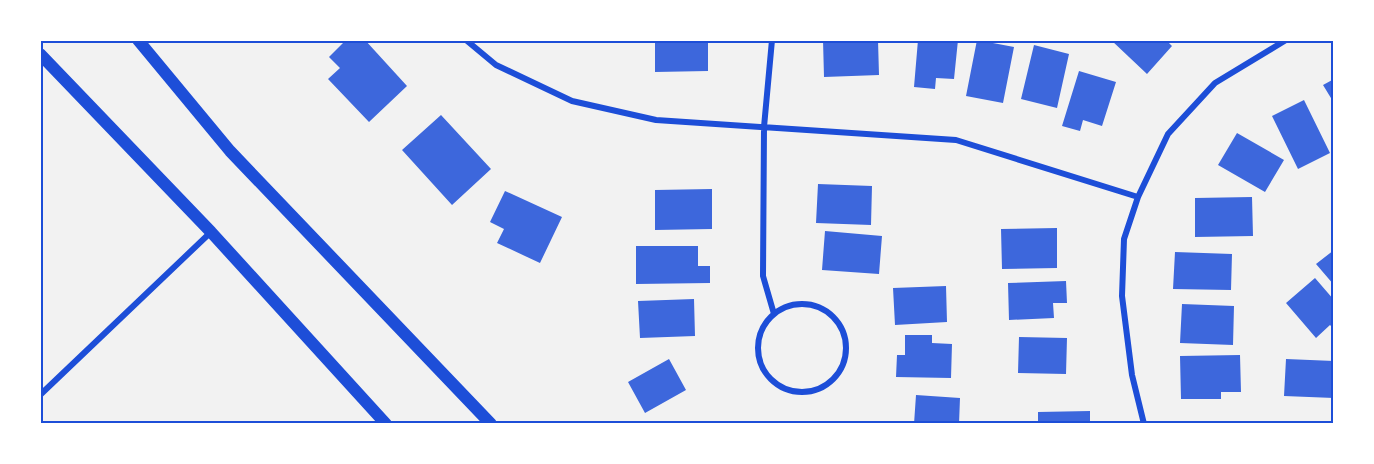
<svg xmlns="http://www.w3.org/2000/svg" width="1374" height="464" font-family="'Golos Text',sans-serif">
	<style>
		.building { fill: #3d67dc }
		.lines { fill: none; stroke-linecap: round; stroke-linejoin: round }
		.minor { stroke: #1d4ed8; stroke-width: 6 }
		.secondary { stroke: #1d4ed8; stroke-width: 12 }
		.neatline { fill: none; stroke: #1d4ed8; stroke-width: 2 }
	</style>
	<rect width="100%" height="100%" fill="#f2f2f2"/>
	<path class="building" d="M 346,40 L 365,40 L 407,86 L 369,122 L 328,79 L 340,68 L 329,57 Z
		M 655,40 L 708,40 L 708,71 L 655,72 Z
		M 823,40 L 878,40 L 879,75 L 824,77 Z
		M 918,40 L 958,40 L 954,79 L 936,78 L 935,89 L 914,87 Z
		M 977,40 L 1014,47 L 1003,103 L 966,96 Z
		M 1111,40 L 1166,40 L 1172,46 L 1147,74 Z
		M 1034,45 L 1069,54 L 1057,108 L 1021,99 Z
		M 1079,71 L 1116,82 L 1102,126 L 1083,120 L 1080,131 L 1062,126 Z
		M 1334,79 L 1334,103 L 1323,85 Z
		M 1304,100 L 1330,153 L 1298,169 L 1272,116 Z
		M 441,115 L 491,169 L 452,205 L 402,150 Z
		M 1237,133 L 1284,160 L 1265,192 L 1218,165 Z
		M 818,184 L 872,186 L 871,225 L 816,223 Z
		M 712,189 L 712,229 L 655,230 L 655,190 Z
		M 505,191 L 562,217 L 540,263 L 497,243 L 504,229 L 490,222 Z
		M 1252,197 L 1253,236 L 1195,237 L 1195,198 Z
		M 1057,228 L 1057,268 L 1002,269 L 1001,229 Z
		M 825,231 L 882,236 L 879,274 L 822,270 Z
		M 636,246 L 698,246 L 698,266 L 710,266 L 710,283 L 636,284 Z
		M 1334,250 L 1334,285 L 1316,264 Z
		M 1175,252 L 1232,254 L 1231,290 L 1173,289 Z
		M 1315,278 L 1334,300 L 1334,329 L 1330,325 L 1316,338 L 1286,303 Z
		M 1066,281 L 1067,303 L 1053,303 L 1054,318 L 1009,320 L 1008,283 Z
		M 946,286 L 947,322 L 895,325 L 893,288 Z
		M 694,299 L 695,336 L 640,338 L 638,301 Z
		M 1182,304 L 1234,306 L 1233,345 L 1180,343 Z
		M 905,335 L 932,335 L 932,343 L 952,344 L 951,378 L 896,377 L 897,355 L 905,355 Z
		M 1019,337 L 1067,338 L 1066,374 L 1018,373 Z
		M 1240,355 L 1241,392 L 1221,392 L 1221,399 L 1181,399 L 1180,356 Z
		M 669,359 L 686,390 L 645,413 L 628,382 Z
		M 1286,359 L 1334,361 L 1334,398 L 1284,396 Z
		M 916,395 L 960,398 L 959,424 L 914,424 Z
		M 1090,411 L 1090,424 L 1038,424 L 1038,412 Z"/>
	<g class="lines">
		<path class="minor" d="M 466,40 L 496,65 L 572,101 L 656,120 L 956,140 L 1138,197
			M 772,40 L 764,127 L 763,276 L 774,314
			M758 348a44 44 0 1 1 88 0a44 44 0 1 1-88 0Z
			M 40,395 L 211,232
			M 1144,424 L 1132,375 L 1122,296 L 1124,239 L 1138,197 L 1168,134 L 1215,83 L 1286,40"/>
		<path class="secondary" d="M 138,40 L 230,151 L 491,424
			M 40,54 L 211,232 L 386,424"/>
	</g>
	<rect width="1374" height="464" fill="none" stroke="#ffffff" stroke-width="84"/>
	<rect x="42" y="42" width="1290" height="380" class="neatline"/>
</svg>
